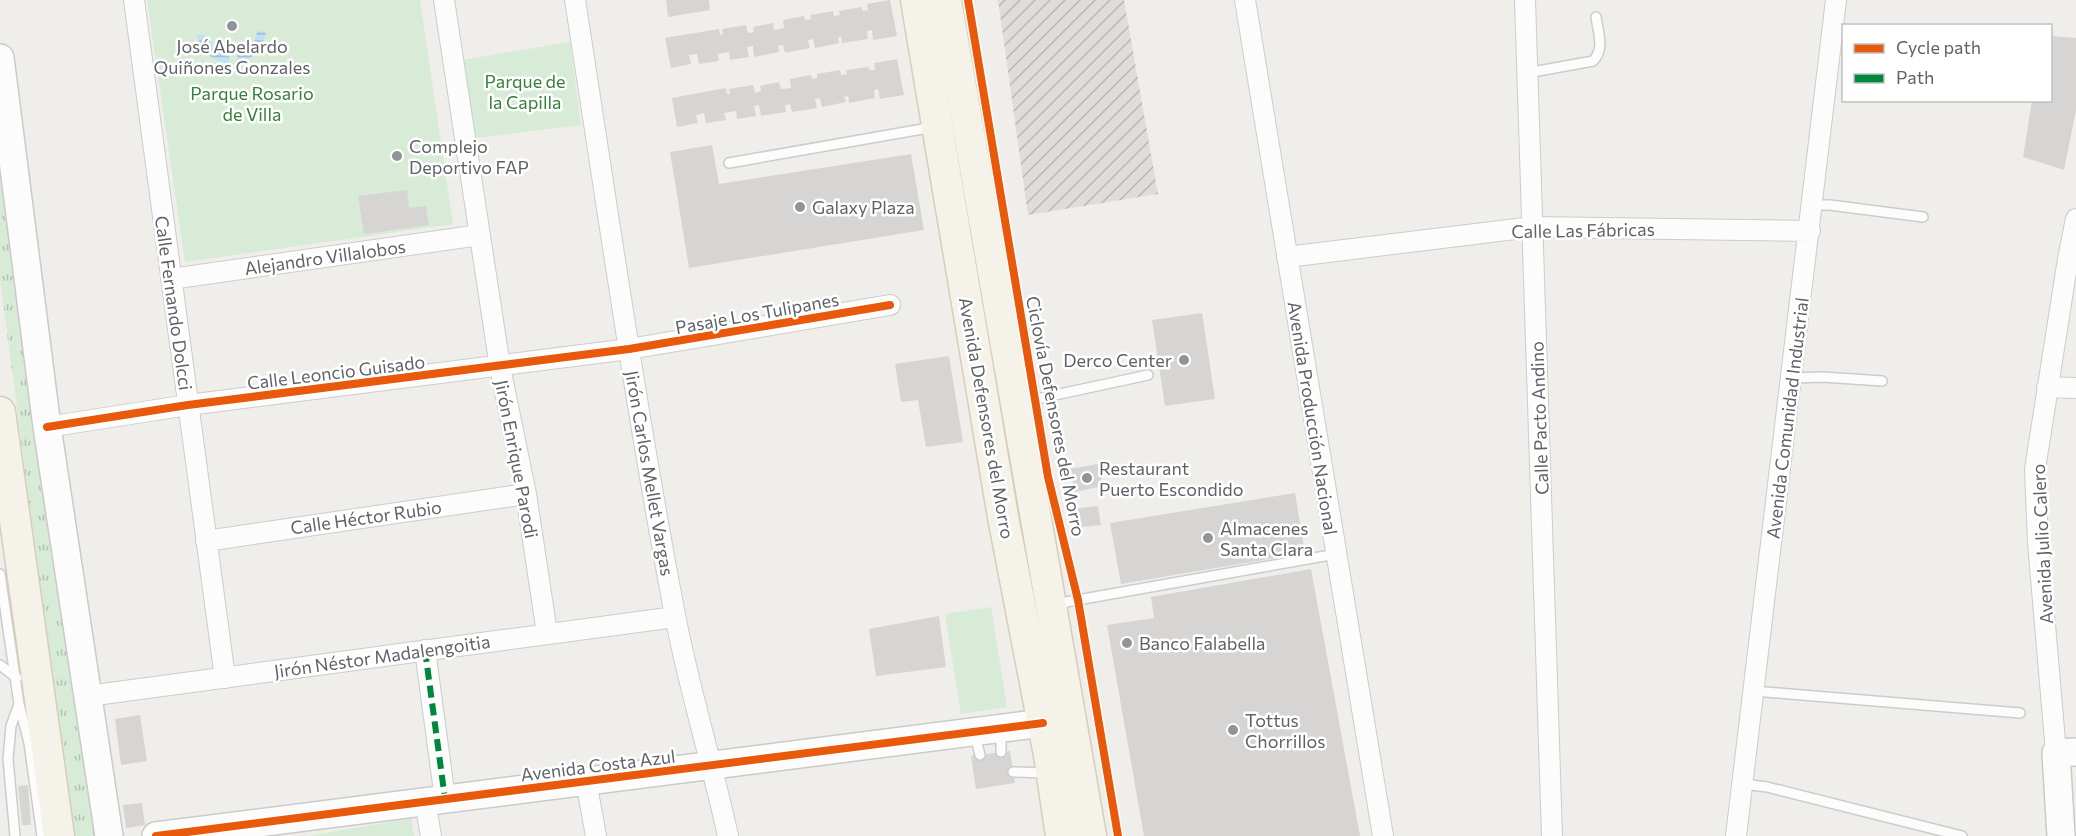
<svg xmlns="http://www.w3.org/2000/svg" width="2076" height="836" font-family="Commissioner,sans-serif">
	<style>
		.industrial { fill: url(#industrial-furrows) }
		.grass { fill: url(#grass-tufts) }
		.park { fill: #d8ebd6 }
		.water { fill: url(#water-rules) }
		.building { fill: #d6d5d3 }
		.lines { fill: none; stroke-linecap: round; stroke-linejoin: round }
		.lane-casing { stroke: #cbcccc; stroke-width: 12 }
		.street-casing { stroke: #cbcccc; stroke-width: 22 }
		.secondary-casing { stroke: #cacacb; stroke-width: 30 }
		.primary-casing { stroke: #d7ceb8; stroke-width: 33 }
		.lane { stroke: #fdfcfc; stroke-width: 9 }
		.street { stroke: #fdfcfc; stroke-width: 20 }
		.secondary { stroke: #fdfcfc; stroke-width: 27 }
		.primary { stroke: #f4f2e9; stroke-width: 30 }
		.quiet { stroke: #00873e; stroke-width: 6; stroke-dasharray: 12 6; stroke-linecap: butt }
		.cycleway-casing { stroke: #fff; stroke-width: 11 }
		.cycleway { stroke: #e8590c; stroke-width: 8 }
		.poi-dot { fill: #919496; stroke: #fff; stroke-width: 2 }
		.labels { text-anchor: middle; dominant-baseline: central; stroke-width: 5; stroke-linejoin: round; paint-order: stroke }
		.poi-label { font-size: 18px; fill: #5f6368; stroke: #fff; text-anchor: start }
		.park-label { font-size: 18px; fill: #348238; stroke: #fff }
		.street-label { font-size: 18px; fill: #5f6368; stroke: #fff }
	</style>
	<defs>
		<pattern id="industrial-furrows" width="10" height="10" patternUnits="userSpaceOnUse" patternTransform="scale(1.5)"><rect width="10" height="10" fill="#dfddda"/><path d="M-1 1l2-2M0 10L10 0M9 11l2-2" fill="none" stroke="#b8b7b5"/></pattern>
		<pattern id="grass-tufts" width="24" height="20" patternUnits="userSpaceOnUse" patternTransform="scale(1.5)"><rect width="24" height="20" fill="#d8ebd6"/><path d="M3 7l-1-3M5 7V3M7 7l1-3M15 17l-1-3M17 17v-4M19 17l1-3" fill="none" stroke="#b2c2b1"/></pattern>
		<pattern id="water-rules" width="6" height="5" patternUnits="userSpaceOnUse" patternTransform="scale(1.5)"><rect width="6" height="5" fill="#bfe0f9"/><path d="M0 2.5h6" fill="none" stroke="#9eb9cd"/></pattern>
	</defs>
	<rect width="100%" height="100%" fill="#efeeea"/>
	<path class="industrial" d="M 998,0 L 1124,0 L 1158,194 L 1028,215 Z"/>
	<path class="grass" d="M 0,122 L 96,836 L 73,836 L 0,279 Z"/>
	<path class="park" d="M 147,0 L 420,0 L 453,224 L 185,262 Z
		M 570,42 L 581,125 L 476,138 L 463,60 Z
		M 991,607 L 1007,707 L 961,714 L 945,614 Z
		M 411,818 L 414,836 L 309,836 Z"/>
	<path class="water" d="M 257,31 L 266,32 C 263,49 254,58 238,64 L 237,54 C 248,50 256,43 257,31 Z
		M 197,35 L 207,35 C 210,45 218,52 229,54 L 229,64 C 212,60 202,52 197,35 Z"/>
	<path class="building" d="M 666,0 L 709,0 L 710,10 L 668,17 Z
		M 890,0 L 897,36 L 873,40 L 872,30 L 867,31 L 868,39 L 842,43 L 841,37 L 838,37 L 839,43 L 815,48 L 813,39 L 808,40 L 810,48 L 785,53 L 783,45 L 778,46 L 779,52 L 754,57 L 753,46 L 747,47 L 749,57 L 730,60 L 729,52 L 718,54 L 719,61 L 699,64 L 697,54 L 689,55 L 691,64 L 671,68 L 665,38 L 719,29 L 720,35 L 723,34 L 722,29 L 746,25 L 748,33 L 754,32 L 753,27 L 773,23 L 774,30 L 784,28 L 783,20 L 804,16 L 805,20 L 811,19 L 810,15 L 833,11 L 834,16 L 840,15 L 839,11 L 861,7 L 863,11 L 868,10 L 867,4 Z
		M 2050,36 L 2076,38 L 2076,110 L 2064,170 L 2023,157 L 2032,100 L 2050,100 Z
		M 897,59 L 904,95 L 880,99 L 878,89 L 874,90 L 875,98 L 849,103 L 848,96 L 844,97 L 846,102 L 822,107 L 820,98 L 815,99 L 817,108 L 792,112 L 790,104 L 785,105 L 786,112 L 761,116 L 759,105 L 754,106 L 756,116 L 737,119 L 736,111 L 724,113 L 726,120 L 706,123 L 704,113 L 696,115 L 698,123 L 677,127 L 672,98 L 726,88 L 727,94 L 730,94 L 729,89 L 753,85 L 755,93 L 761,91 L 760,86 L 779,82 L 781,89 L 791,88 L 790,79 L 811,75 L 812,79 L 817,78 L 817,74 L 840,70 L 841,75 L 847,74 L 846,70 L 868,67 L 870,70 L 875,70 L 874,63 Z
		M 712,145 L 719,184 L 911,154 L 924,230 L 689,268 L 670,152 Z
		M 407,190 L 409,208 L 426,206 L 429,225 L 364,234 L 358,196 Z
		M 1202,313 L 1215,399 L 1165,406 L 1152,320 Z
		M 949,356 L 963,442 L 926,447 L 918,400 L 901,402 L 895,364 Z
		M 1098,464 L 1103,486 L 1075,492 L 1070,469 Z
		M 1295,493 L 1305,553 L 1121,584 L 1110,523 Z
		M 1098,506 L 1101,525 L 1073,528 L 1071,509 Z
		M 1311,569 L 1360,836 L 1144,836 L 1107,625 L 1154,618 L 1151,597 Z
		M 939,616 L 946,667 L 876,676 L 869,629 Z
		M 140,715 L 147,761 L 121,765 L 115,719 Z
		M 1010,751 L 1015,783 L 976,789 L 971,756 Z
		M 28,785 L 31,825 L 22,825 L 18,786 Z
		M 142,803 L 145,825 L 126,828 L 123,805 Z"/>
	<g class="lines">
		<defs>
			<path id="lane" d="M 1527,73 L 1593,61 C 1605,49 1598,32 1596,17
				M 729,163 L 934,127
				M 1813,205 L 1830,205 L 1923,217
				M 1792,378 L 1823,377 L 1882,381
				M 1018,403 L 1148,375
				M 0,574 L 19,704 L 29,743 L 42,836
				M 1055,604 L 1336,554
				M 0,665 L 17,678
				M 1754,691 L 2020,713
				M 975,735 L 980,755
				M 1001,752 L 1001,730
				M 1013,772 L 1047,773
				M 1743,784 L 1767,787 L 1962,836
				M 15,836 L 8,759 L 11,726 L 19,704"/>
			<path id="street" d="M 134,0 L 225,678
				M 444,0 L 500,367 L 526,494 L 547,633
				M 575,0 C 607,205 636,411 675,615 C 689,689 712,762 728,836
				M 1245,0 L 1383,836
				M 1525,0 L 1552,836
				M 1287,257 L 1532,227 L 1810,231
				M 171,279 L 480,235
				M 2047,387 L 2076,388
				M 47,427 L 188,405 L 629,349 L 890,305
				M 206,541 L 526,494
				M 425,650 L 445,799
				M 88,696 L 675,617
				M 2056,753 L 2038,543 L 2035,469 L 2068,259 L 2076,219
				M 586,781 L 596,836
				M 425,802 L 431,836
				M 1736,836 L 1836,0"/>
			<path id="secondary" d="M 0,58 L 47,427 L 109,836
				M 156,836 L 1043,723
				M 2061,836 L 2056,753 L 2076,752"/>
			<path id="primary" d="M 916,0 L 1003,517 L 1049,755 L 1061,836
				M 946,0 L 1091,836
				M 0,412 L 59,836"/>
		</defs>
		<use href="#lane" class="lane-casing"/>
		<use href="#street" class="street-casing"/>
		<use href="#secondary" class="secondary-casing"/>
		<use href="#primary" class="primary-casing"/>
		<use href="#lane" class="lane"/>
		<use href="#street" class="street"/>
		<use href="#secondary" class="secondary"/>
		<use href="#primary" class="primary"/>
		<path class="quiet" d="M 425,650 L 445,799"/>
		<defs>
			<path id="cycleway" d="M 968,0 L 1048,477 L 1078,600 L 1118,836
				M 47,427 L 188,405 L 629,349 L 890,305
				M 156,836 L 1043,723"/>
		</defs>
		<use href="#cycleway" class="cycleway-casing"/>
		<use href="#cycleway" class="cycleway"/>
	</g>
	<g class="poi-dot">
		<circle cx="232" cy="26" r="6"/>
		<circle cx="397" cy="156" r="6"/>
		<circle cx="800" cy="207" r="6"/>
		<circle cx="1184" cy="360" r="6"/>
		<circle cx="1087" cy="478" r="6"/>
		<circle cx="1208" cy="538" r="6"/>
		<circle cx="1127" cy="643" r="6"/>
		<circle cx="1233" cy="730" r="6"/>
	</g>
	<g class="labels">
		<g class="poi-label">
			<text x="232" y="46" text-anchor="middle">José Abelardo<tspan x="232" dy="21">Quiñones Gonzales</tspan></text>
			<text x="409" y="146">Complejo<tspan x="409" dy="21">Deportivo FAP</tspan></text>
			<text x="812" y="207">Galaxy Plaza</text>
			<text x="1172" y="360" text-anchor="end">Derco Center</text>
			<text x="1099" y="468">Restaurant<tspan x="1099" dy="21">Puerto Escondido</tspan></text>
			<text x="1220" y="528">Almacenes<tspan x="1220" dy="21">Santa Clara</tspan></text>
			<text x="1139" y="643">Banco Falabella</text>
			<text x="1245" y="720">Tottus<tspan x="1245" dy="21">Chorrillos</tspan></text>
		</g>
		<g class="park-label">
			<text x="525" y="81">Parque de<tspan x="525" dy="21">la Capilla</tspan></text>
			<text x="252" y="93">Parque Rosario<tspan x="252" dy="21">de Villa</tspan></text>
		</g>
		<g class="street-label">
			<text transform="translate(1583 230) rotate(-1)">Calle Las Fábricas</text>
			<text transform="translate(325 257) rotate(-8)">Alejandro Villalobos</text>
			<text transform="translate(174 303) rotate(82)">Calle Fernando Dolcci</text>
			<text transform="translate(757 313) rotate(-10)">Pasaje Los Tulipanes</text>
			<text transform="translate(336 372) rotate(-7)">Calle Leoncio Guisado</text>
			<text transform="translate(1056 416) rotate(79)">Ciclovía Defensores del Morro</text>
			<text transform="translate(987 418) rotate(80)">Avenida Defensores del Morro</text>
			<text transform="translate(1313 418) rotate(81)">Avenida Producción Nacional</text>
			<text transform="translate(1539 418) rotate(-92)">Calle Pacto Andino</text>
			<text transform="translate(1787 418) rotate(-83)">Avenida Comunidad Industrial</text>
			<text transform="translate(517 459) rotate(79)">Jirón Enrique Parodi</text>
			<text transform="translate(650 473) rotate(80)">Jirón Carlos Mellet Vargas</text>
			<text transform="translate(366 517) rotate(-8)">Calle Héctor Rubio</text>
			<text transform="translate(2042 544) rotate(-93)">Avenida Julio Calero</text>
			<text transform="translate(382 656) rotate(-8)">Jirón Néstor Madalengoitia</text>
			<text transform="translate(598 765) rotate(-7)">Avenida Costa Azul</text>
		</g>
	</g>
	<rect x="1842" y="24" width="210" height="78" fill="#ffffff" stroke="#bfc1c3" stroke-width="1.5"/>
	<rect x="1854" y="44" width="30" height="9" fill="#e8590c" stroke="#bfc1c3" stroke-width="1.5"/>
	<text x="1896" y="54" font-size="18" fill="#5f6368">Cycle path</text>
	<rect x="1854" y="74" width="30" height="9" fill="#00873e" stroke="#bfc1c3" stroke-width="1.5"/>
	<text x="1896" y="84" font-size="18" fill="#5f6368">Path</text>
</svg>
